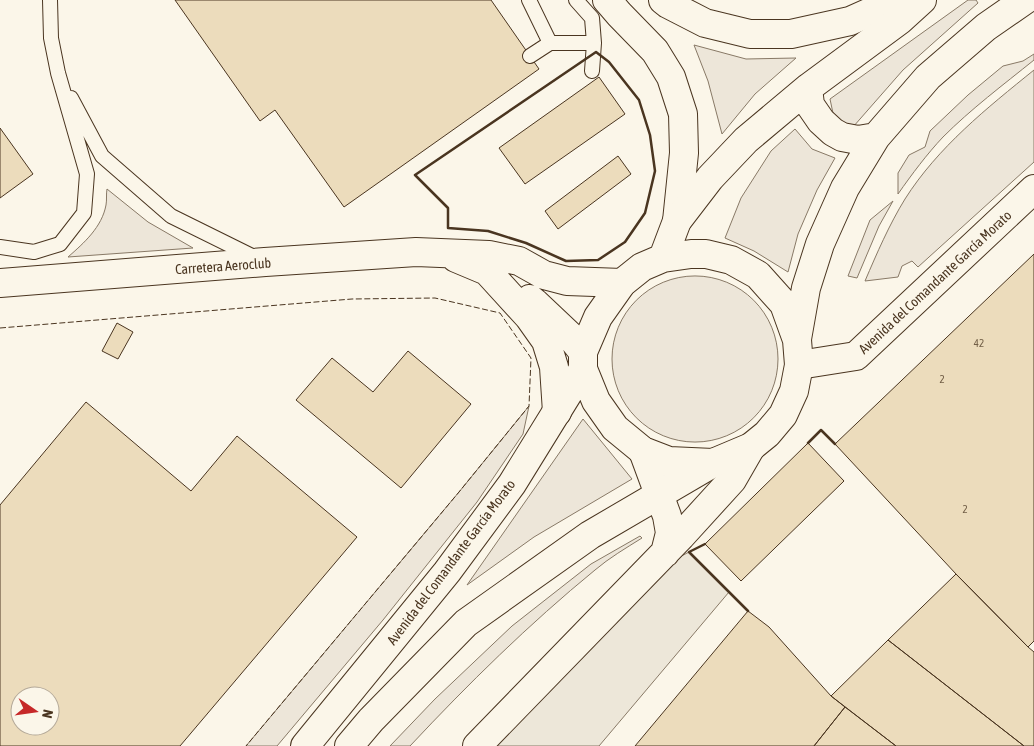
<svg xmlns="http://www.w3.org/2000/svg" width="1034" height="746" font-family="'Asap Condensed',sans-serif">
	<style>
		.green { fill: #ede6d9; stroke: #887966 }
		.parking { fill: #ede7d9; stroke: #887966 }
		.building { fill: #ecdcbc; stroke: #4a3520; fill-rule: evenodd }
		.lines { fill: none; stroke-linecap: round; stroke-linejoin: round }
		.lane-casing { stroke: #4a3520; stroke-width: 16 }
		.street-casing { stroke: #4a3520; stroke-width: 30 }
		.secondary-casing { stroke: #4a3520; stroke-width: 30 }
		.primary-casing { stroke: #4a3520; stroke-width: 30 }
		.lane { stroke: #fbf6e9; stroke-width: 14 }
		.street { stroke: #fbf6e9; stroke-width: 28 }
		.secondary { stroke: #fbf6e9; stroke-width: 28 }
		.primary { stroke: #fbf6e9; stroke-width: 28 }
		.fence { stroke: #4a3520; stroke-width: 1; stroke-dasharray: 6 2.5; stroke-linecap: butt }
		.wall { stroke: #4a3520; stroke-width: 2.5 }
		.labels { text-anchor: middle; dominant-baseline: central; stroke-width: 4; stroke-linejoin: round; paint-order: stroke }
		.number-label { font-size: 11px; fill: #725f47 }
		.street-label { font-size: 14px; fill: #4a3520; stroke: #fbf6e9 }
	</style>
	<rect width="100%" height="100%" fill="#fbf6e9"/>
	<path class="green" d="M 968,0 L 976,0 L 978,3 L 903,70 L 853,127 L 834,118 L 830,99 Z
		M 694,45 L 746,59 L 796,58 L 755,94 L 722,134 L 708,81 Z
		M 1034,54 L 1034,60 C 1003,85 971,109 943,137 C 927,154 912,174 898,194 L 898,173 L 909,155 L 925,147 L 930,131 L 968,95 L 1003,66 L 1023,61 Z
		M 1034,70 L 1034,162 L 918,267 L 912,261 L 902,266 L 898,277 L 865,281 C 877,253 889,225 905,199 C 938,147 987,108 1034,70 Z
		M 795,129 L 812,149 L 835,158 L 817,190 L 798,234 L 788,272 L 754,251 L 725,238 L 741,198 L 771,151 Z
		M 107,189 L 148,222 L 193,248 L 68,257 C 84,243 102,227 106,205 C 107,200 106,194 107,189 Z
		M 893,201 L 879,226 L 857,278 L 848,276 L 870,220 Z
		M612 359a83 83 0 1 1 166 0a83 83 0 1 1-166 0Z
		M 529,406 L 523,434 L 477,502 L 383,620 L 277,746 L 246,746 L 459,492 Z
		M 583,419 L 632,479 L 534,537 L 467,585 Z
		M 640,536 L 642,538 C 626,548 609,558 595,570 C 529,624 468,684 410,746 L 390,746 L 435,699 L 512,626 L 591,564 Z"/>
	<path class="parking" d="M 689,552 L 729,592 L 599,746 L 489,746 L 661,567 Z"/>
	<path class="building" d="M 175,0 L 491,0 L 539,69 L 344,207 L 275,110 L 260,121 Z
		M 599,77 L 625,114 L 525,184 L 499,148 Z
		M 0,128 L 33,174 L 0,198 Z
		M 618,156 L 631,174 L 558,229 L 545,211 Z
		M 1034,254 L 1034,641 L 1028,647 L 956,574 L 835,444 Z
		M 117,323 L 133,332 L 118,359 L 102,351 Z
		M 408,351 L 471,404 L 401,488 L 296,400 L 332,358 L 373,392 Z
		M 86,402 L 191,491 L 237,436 L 357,537 L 180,746 L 0,746 L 0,505 ZM 20,696 L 50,696 L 50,726 L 20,726 Z
		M 808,443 L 844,481 L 741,581 L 705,544 Z
		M 956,574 L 1028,647 L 1034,652 L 1034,746 L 1024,746 L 888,640 Z
		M 748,611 L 769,627 L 831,696 L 845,707 L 814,746 L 635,746 Z
		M 888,640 L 1024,746 L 896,746 L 831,696 Z
		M 845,707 L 896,746 L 814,746 Z"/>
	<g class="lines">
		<defs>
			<path id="lane" d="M 529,0 L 550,43
				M 576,0 L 592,18 L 594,43 L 592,71
				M 530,56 L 550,43 L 594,43
				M 71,98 L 102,156 L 171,216 L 258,259
				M 0,247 L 34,252 L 60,244 L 84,213 L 87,174 L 58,73 L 51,38 L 50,0"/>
			<path id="street" d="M 456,258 L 487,271 L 529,317 L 546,341 L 554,367 L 557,412
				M 0,283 L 265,262 L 416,252 L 489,255 L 519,261 L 544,275 L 567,281 L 622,283
				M 530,299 L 535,303 L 571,337 L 583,352
				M 799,365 L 856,356 L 1034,189
				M 643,451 L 667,516 L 670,533 L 665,553
				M 477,746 L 681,536 L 732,480 L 751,447"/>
			<path id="secondary" d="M 607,0 L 619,14 L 655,51 L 671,77 L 683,114 L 684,153 L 677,221
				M 663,0 L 668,4 L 705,23 L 750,34 L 791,34 L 850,21 L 897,0"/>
			<path id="primary" d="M 808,88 L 810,105 L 821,121 L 833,132 L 842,137 L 858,140 L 876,137
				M 691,254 L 706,254 L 731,260 L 758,275 L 784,304 L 797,340 L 799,365 L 794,391 L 783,415 L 767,434 L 751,447 L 713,463 L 669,461 L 643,451 L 615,428 L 596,401 L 583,369 L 583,352 L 598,317 L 622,283 L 642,267 L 663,258 Z
				M 663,258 L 677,221 L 710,178 L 746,140 L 808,88 L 900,20 L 922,0
				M 797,339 L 806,288 L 820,244 L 845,188 L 876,137 L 928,77 L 986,27 L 1025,0
				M 305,746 L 447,572 L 512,484 L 583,369
				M 349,746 L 371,720 L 466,623 L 590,535 L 713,463"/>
		</defs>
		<use href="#lane" class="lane-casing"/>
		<use href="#street" class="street-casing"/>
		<use href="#secondary" class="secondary-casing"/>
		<use href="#primary" class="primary-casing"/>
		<use href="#lane" class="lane"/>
		<use href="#street" class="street"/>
		<use href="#secondary" class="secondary"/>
		<use href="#primary" class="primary"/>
		<path class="fence" d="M 0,328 L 352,299 L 435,298 L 500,313 L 531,358 L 529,406 L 459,492 L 246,746"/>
		<path class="wall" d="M 596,52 L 609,62 L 639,100 L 650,135 L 655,171 L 645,213 L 625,242 L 598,260 L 566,261 L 526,243 L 488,231 L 448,228 L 448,208 L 415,175 Z
			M 808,443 L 821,430 L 835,444
			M 705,544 L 689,552 L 748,611"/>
	</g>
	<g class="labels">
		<g class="number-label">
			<text x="979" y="343">42</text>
			<text x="942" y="379">2</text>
			<text x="965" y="509">2</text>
		</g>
		<g class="street-label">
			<text transform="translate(223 266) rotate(-4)">Carretera Aeroclub</text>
			<text transform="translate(935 282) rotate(-43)">Avenida del Comandante García Morato</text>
			<text transform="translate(451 562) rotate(-53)">Avenida del Comandante García Morato</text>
		</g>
	</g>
	<g transform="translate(35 711) rotate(103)"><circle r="24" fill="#fbf6e9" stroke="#b4a999"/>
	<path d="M0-4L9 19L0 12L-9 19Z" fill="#c62828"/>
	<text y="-8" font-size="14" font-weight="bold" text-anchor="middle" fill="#4a3520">N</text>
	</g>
</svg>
